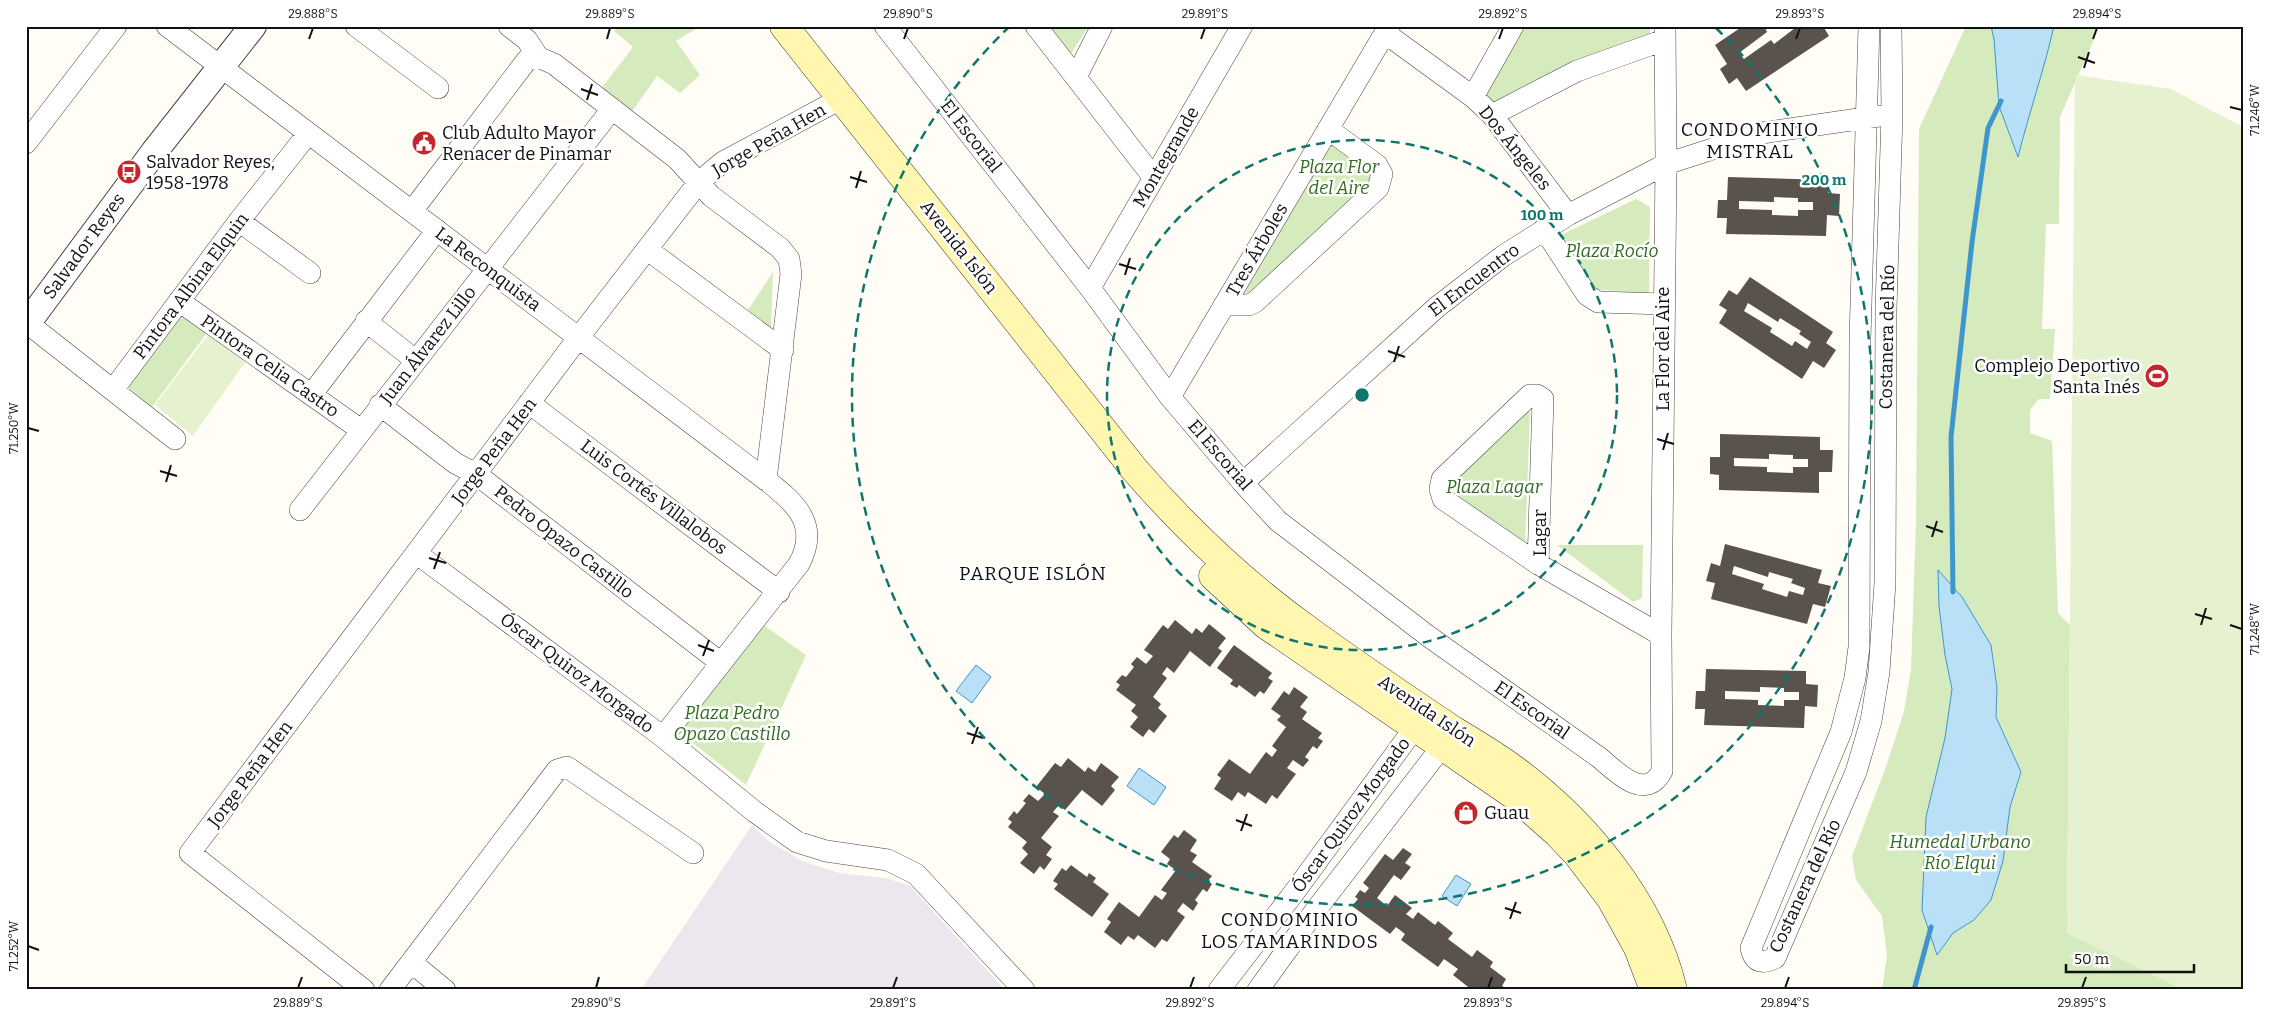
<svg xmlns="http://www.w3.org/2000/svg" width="2269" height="1016" font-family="Bitter,serif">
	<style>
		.industrial { fill: #eee6ef }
		.green { fill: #d5ebbd }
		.pitch { fill: #e6f2cf }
		.water { fill: #b9e0f7; stroke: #3f96cf }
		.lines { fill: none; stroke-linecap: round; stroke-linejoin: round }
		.stream { stroke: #3f96cf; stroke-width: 5 }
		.building { fill: #5a524d; fill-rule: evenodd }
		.minor-casing { stroke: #444; stroke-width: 22 }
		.tertiary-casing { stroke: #444; stroke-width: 28 }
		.secondary-casing { stroke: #333; stroke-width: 29 }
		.minor { stroke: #fff; stroke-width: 21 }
		.tertiary { stroke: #fff; stroke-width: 26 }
		.secondary { stroke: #fff6b0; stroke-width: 28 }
		.ticks { fill: none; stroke: #111; stroke-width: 2 }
		.ring { fill: none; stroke: #0f766e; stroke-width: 2.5; stroke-dasharray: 9 6 }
		.labels { text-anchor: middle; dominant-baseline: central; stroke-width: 5; stroke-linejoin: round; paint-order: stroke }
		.poi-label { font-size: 18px; fill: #111; stroke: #fff; text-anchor: start }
		.street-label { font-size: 18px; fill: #111; stroke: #fff }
		.park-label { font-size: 18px; font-style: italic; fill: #2f6b1f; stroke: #fff }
		.neighbourhood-label { font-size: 19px; letter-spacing: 1px; fill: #111; stroke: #fff }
		.centre { fill: #0f766e; stroke: #fff; stroke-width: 2.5 }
		.ring-label { font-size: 15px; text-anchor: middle; font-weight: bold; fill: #0f766e; stroke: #fff; stroke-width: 5; stroke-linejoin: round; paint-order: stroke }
		.neatline { fill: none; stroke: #111; stroke-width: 2 }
		.ticks-label { font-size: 12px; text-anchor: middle; fill: #111 }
	</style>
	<rect width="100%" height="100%" fill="#fffdf5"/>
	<path class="industrial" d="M 752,825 L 767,840 L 802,861 L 839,873 L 886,878 L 910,886 L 1005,990 L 641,990 Z"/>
	<path class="green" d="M 619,26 L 701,26 L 676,41 L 700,75 L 680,93 L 657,76 L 631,113 L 600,90 L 633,47 L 614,31 Z
		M 1047,26 L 1089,26 L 1070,55 Z
		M 1522,26 L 1650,26 L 1650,37 L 1495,104 L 1485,93 Z
		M 1966,26 L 2100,26 L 2060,117 L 2059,224 L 2046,224 L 2042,329 L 2055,329 L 2050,399 L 2039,399 L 2030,410 L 2030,433 L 2052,441 L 2058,613 L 2070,625 L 2067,909 L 2192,990 L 1882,990 L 1887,955 L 1882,916 L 1856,880 L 1852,856 L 1887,764 L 1904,711 L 1911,670 L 1916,521 L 1919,129 Z
		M 1334,143 L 1370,170 L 1373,181 L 1252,293 L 1240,294 L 1329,145 Z
		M 1636,199 L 1650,207 L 1649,294 L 1594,289 L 1589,284 L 1561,235 Z
		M 773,272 L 771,329 L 748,310 Z
		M 182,311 L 209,330 L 152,407 L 125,384 Z
		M 1527,411 L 1530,412 L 1525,547 L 1451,498 L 1450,484 Z
		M 1557,545 L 1643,545 L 1642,598 L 1633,602 Z
		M 762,624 L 806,655 L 746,785 L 684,736 L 682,726 Z"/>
	<path class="pitch" d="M 2075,75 L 2171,89 L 2243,127 L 2243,990 L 2184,990 L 2067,933 Z
		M 208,335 L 246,361 L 193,436 L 155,405 Z"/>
	<path class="water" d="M 1991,26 L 2054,26 C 2044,70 2029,113 2018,157 L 1999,106 L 1994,39 Z
		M 1938,570 L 1962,597 L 1991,645 L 1997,688 L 1996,717 L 2021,772 L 2010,807 L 2003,861 L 1991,900 L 1974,920 L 1953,933 L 1937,955 L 1922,910 L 1926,817 L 1945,738 L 1952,689 L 1945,655 L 1939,606 Z
		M 976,665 L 991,677 L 972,703 L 956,691 Z
		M 1139,768 L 1166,787 L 1154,805 L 1127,786 Z
		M 1456,875 L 1471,884 L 1457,906 L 1442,896 Z"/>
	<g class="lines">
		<path class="stream" d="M 1953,592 L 1951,437 L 1972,242 L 1988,128 L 2001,101
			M 1914,990 L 1931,927"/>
	</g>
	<path class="building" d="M 1743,26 L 1767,26 L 1765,28 L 1767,32 L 1739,53 L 1744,59 L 1771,40 L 1774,44 L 1795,28 L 1793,26 L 1823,26 L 1829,36 L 1746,91 L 1737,78 L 1729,84 L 1720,69 L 1727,64 L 1715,45 Z
		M 1728,177 L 1828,180 L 1828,193 L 1840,194 L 1839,216 L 1827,215 L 1826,236 L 1726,234 L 1727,218 L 1717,218 L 1718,200 L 1727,200 ZM 1774,197 L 1798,198 L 1798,202 L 1813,202 L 1813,210 L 1798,210 L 1798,216 L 1772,215 L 1772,210 L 1739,209 L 1739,201 L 1774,202 Z
		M 1750,277 L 1833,332 L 1826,343 L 1836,350 L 1824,368 L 1813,361 L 1802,379 L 1719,323 L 1727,310 L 1719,305 L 1729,290 L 1737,295 ZM 1748,303 L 1778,322 L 1780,318 L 1801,331 L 1799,334 L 1811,342 L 1807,349 L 1795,341 L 1792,346 L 1770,332 L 1772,328 L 1744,311 Z
		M 1720,434 L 1820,437 L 1820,450 L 1833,450 L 1832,472 L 1819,472 L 1819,493 L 1719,490 L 1719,475 L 1710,474 L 1710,457 L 1720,457 ZM 1769,454 L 1793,455 L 1793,459 L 1808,459 L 1808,467 L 1793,467 L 1793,473 L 1767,472 L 1767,467 L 1734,466 L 1734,458 L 1769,459 Z
		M 1725,544 L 1822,570 L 1818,583 L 1831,586 L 1825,607 L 1813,604 L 1807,624 L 1711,599 L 1715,583 L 1706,581 L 1711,563 L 1720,566 ZM 1734,566 L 1768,577 L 1769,572 L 1793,579 L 1791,583 L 1805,588 L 1803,595 L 1789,591 L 1787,597 L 1762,589 L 1764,584 L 1732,574 Z
		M 1175,620 L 1192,634 L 1196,628 L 1202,633 L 1209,624 L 1226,638 L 1218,648 L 1222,651 L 1210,667 L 1190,651 L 1174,673 L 1167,667 L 1162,674 L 1167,678 L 1153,697 L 1161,704 L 1158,708 L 1167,716 L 1154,733 L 1149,729 L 1143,737 L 1130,727 L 1138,717 L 1131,711 L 1136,705 L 1116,690 L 1120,685 L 1116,682 L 1122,675 L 1126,677 L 1134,667 L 1131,664 L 1137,657 L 1146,664 L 1153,656 L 1144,650 L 1163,625 L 1168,629 Z
		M 1234,645 L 1272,673 L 1268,678 L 1273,681 L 1264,694 L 1260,691 L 1255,697 L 1239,685 L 1237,688 L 1230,684 L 1233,680 L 1217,668 Z
		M 1706,669 L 1806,671 L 1806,684 L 1818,685 L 1817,707 L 1805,706 L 1804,728 L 1704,725 L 1705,709 L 1695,709 L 1696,691 L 1705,691 ZM 1760,687 L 1784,688 L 1784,692 L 1799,692 L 1799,700 L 1784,700 L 1784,706 L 1758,705 L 1758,700 L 1725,699 L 1725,691 L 1760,692 Z
		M 1294,687 L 1308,697 L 1300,707 L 1307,712 L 1302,719 L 1322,733 L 1318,738 L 1323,741 L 1317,749 L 1313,746 L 1305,757 L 1309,760 L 1303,767 L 1293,760 L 1287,768 L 1296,774 L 1277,799 L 1272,795 L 1266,804 L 1248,792 L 1245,797 L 1238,792 L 1232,801 L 1214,789 L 1221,778 L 1217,775 L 1229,759 L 1250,774 L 1266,752 L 1272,757 L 1277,750 L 1272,746 L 1286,727 L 1277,720 L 1281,716 L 1271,709 L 1284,691 L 1289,695 Z
		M 1068,758 L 1085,772 L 1088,767 L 1095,772 L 1101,763 L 1119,777 L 1111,786 L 1115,790 L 1102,806 L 1082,790 L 1065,810 L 1059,805 L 1053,812 L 1059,816 L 1041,838 L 1052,847 L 1046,855 L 1052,859 L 1044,870 L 1040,866 L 1034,874 L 1020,863 L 1028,854 L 1022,848 L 1027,842 L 1008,827 L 1012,822 L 1008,819 L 1014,811 L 1017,814 L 1026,803 L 1023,801 L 1029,794 L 1038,801 L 1045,794 L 1036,787 L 1055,763 L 1061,767 Z
		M 1184,830 L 1197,840 L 1190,851 L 1197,855 L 1192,862 L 1212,876 L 1208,881 L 1212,884 L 1207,892 L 1203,889 L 1195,900 L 1198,903 L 1193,911 L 1183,903 L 1177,911 L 1185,917 L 1167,942 L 1162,939 L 1155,948 L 1138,935 L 1134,940 L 1128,936 L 1121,945 L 1104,932 L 1111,922 L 1107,919 L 1119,902 L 1139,917 L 1155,895 L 1162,900 L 1167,893 L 1161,890 L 1176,870 L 1167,864 L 1170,859 L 1161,852 L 1174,835 L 1178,838 Z
		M 1403,848 L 1412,854 L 1405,863 L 1411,867 L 1401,880 L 1394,875 L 1377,898 L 1387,906 L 1395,895 L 1412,908 L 1406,914 L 1413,919 L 1418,912 L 1435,925 L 1438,921 L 1453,933 L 1448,939 L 1472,957 L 1477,950 L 1493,962 L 1490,967 L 1506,979 L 1502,986 L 1504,987 L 1502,990 L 1472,990 L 1453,975 L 1458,969 L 1444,959 L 1438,967 L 1401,940 L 1405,934 L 1396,927 L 1390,934 L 1352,906 L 1358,899 L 1355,897 L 1360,890 L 1365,893 L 1369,888 L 1363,883 L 1385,854 L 1393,860 Z
		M 1071,865 L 1087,877 L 1089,873 L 1096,878 L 1093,882 L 1109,894 L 1092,917 L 1054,889 L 1058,884 L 1053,881 L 1062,868 L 1066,871 Z"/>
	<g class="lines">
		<defs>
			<path id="minor" d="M 167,26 C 366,179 567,328 766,480 C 796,503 820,525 799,564 L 663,737
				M 356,26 L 438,88
				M 509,26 L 527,40 L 538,57
				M 885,26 L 1090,288 L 1170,397 L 1243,483 L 1278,521 L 1428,636 L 1600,758 C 1617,773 1646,802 1662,771 L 1661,635 L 1666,164 L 1665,26
				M 1036,26 L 1154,178
				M 1869,26 L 1860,339 L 1859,647 L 1855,678 L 1841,732 L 1751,948 C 1754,963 1763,964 1775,958 L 1856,772 L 1871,721 L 1879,672 L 1885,583 L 1886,309 L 1892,114 L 1891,26
				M 1385,33 L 1473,97 L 1492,115 L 1568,215
				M 1076,77 L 1102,26
				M 1473,97 L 1513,26
				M 1492,115 L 1577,71 L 1664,40
				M 26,143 L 116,26
				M 412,211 L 527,60 L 538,57 L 554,64 L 677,159 L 711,196 L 780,248 L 789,259 L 791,274 L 766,480
				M 239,221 L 310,273
				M 1544,229 L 1587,295 L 1598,302 L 1664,304
				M 648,250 L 783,350
				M 1090,288 L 1242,26
				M 179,301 L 361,430
				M 1224,305 L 1249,305 L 1255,302 L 1378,188 L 1382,174 L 1377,165 L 1328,129
				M 366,321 L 415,360
				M 26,322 L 175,439
				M 113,390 L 239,221 L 307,135
				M 311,395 L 437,230
				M 1170,397 L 1389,26
				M 529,403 L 779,592
				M 380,405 L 455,463 L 476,474 L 721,663
				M 1243,483 L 1437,307 L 1503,256 L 1568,215 L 1666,164 L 1762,133 L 1879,116
				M 300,510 L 612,109
				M 416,553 L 663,737 L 755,812 L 797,842 L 826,851 L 888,860 L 916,874 L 1024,990
				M 1538,564 L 1543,399 L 1537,395 L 1530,395 L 1442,479 L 1440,489 L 1443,499 L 1538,564 L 1661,635
				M 411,962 L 445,990
				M 364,990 L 190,853 L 579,337 L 699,182 L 723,162 L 842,98
				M 390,990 L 557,770 L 567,767 L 693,853
				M 1219,990 L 1293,894 L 1424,715
				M 1258,990 L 1315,911 L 1451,735"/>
			<path id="tertiary" d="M 26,325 L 154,152 L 253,26"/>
			<path id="secondary" d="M 784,26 L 1134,469 C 1187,530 1245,585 1311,632 C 1358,666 1405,698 1453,730 C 1473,742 1493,754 1511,767 C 1584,820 1652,901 1673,990
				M 1213,576 L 1266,625 L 1515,796 L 1557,833 L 1577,854 L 1611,899 L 1638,948 L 1654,990"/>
		</defs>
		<use href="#minor" class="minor-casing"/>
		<use href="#tertiary" class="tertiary-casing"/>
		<use href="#secondary" class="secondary-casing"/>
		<use href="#minor" class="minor"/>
		<use href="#tertiary" class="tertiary"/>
		<use href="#secondary" class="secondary"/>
	</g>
	<path class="ticks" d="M 309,39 L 313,28M 607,39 L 610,28M 904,39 L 908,28M 1201,39 L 1205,28M 1499,39 L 1503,28M 1796,39 L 1800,28M 2093,39 L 2097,28M 2078,57 L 2095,63M 2084,68 L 2089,52M 581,89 L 598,95M 587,100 L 592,84M 2230,107 L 2242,110M 850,177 L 867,182M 856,188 L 861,171M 1119,264 L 1136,269M 1125,275 L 1130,258M 1388,351 L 1405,357M 1394,362 L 1399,346M 28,428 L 39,431M 1657,439 L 1674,444M 1663,450 L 1668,433M 160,471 L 177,476M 166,482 L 171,465M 1926,526 L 1943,532M 1932,537 L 1937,521M 429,558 L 446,563M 434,569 L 440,552M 2195,614 L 2212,619M 2201,625 L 2206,608M 2230,625 L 2242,629M 698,645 L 714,651M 703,656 L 709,640M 967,733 L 983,738M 972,744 L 978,727M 1236,820 L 1252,826M 1241,831 L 1247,814M 1505,908 L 1521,913M 1510,919 L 1516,902M 28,946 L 39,950M 298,988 L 302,977M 596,988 L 599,977M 893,988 L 897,977M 1190,988 L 1194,977M 1488,988 L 1492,977M 1785,988 L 1789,977M 2082,988 L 2086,977"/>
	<g class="ring">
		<circle cx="1362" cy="395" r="255"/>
		<path d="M1716 28A510 510 0 1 1 1008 28"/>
	</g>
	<defs>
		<symbol id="civic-disc" viewBox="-11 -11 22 22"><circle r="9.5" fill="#c4262e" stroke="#fff"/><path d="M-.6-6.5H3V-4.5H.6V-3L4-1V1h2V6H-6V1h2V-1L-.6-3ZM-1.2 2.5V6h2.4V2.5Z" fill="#fff"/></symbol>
		<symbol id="bus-disc" viewBox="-11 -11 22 22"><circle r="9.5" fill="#c4262e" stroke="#fff"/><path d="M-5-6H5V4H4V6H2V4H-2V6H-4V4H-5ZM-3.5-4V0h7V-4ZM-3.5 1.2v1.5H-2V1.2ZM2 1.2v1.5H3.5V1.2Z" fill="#fff"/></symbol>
		<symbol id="stadium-disc" viewBox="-11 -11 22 22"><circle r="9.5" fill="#c4262e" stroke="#fff"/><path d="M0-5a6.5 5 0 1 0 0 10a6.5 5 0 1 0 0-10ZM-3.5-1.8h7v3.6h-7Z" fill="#fff"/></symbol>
		<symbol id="shop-disc" viewBox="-11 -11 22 22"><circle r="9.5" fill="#c4262e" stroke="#fff"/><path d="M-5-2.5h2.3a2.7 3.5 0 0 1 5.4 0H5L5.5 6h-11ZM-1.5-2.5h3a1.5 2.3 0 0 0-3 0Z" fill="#fff"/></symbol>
	</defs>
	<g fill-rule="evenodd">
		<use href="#civic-disc" x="410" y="129" width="28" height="28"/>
		<use href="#bus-disc" x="115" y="158" width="28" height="28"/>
		<use href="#stadium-disc" x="2143" y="362" width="28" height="28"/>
		<use href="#shop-disc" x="1452" y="799" width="28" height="28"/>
	</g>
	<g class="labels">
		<g class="poi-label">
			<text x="442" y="133">Club Adulto Mayor<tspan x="442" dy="21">Renacer de Pinamar</tspan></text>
			<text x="146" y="162">Salvador Reyes,<tspan x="146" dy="21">1958-1978</tspan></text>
			<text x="2140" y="366" text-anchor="end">Complejo Deportivo<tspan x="2140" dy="21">Santa Inés</tspan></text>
			<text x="1484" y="813">Guau</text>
		</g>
		<g class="street-label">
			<text transform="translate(971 136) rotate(52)">El Escorial</text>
			<text transform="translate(769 140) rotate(-30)">Jorge Peña Hen</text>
			<text transform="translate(1515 148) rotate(51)">Dos Ángeles</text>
			<text transform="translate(1166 157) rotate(-60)">Montegrande</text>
			<text transform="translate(84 246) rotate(-54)">Salvador Reyes</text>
			<text transform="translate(959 247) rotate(52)">Avenida Islón</text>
			<text transform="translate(1257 250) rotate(-60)">Tres Árboles</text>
			<text transform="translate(488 269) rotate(37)">La Reconquista</text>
			<text transform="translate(1474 280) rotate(-37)">El Encuentro</text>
			<text transform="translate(191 286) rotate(-53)">Pintora Albina Elquin</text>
			<text transform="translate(1887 337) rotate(-89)">Costanera del Río</text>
			<text transform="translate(428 345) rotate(-52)">Juan Álvarez Lillo</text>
			<text transform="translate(1663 349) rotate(-90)">La Flor del Aire</text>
			<text transform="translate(270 366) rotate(35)">Pintora Celia Castro</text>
			<text transform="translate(494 451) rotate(-53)">Jorge Peña Hen</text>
			<text transform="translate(1220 455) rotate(49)">El Escorial</text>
			<text transform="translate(654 497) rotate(37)">Luis Cortés Villalobos</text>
			<text transform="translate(1540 533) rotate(-90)">Lagar</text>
			<text transform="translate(564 542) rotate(38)">Pedro Opazo Castillo</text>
			<text transform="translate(577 673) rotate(37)">Óscar Quiroz Morgado</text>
			<text transform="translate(1532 710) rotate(35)">El Escorial</text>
			<text transform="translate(1427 711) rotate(34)">Avenida Islón</text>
			<text transform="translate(250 774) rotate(-53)">Jorge Peña Hen</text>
			<text transform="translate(1351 815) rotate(-54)">Óscar Quiroz Morgado</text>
			<text transform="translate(1805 886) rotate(-65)">Costanera del Río</text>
		</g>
		<g class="park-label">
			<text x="1339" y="167">Plaza Flor<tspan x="1339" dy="21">del Aire</tspan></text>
			<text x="1612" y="251">Plaza Rocío</text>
			<text x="1494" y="487">Plaza Lagar</text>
			<text x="732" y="713">Plaza Pedro<tspan x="732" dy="21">Opazo Castillo</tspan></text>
			<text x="1960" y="842">Humedal Urbano<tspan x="1960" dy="21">Río Elqui</tspan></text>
		</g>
		<g class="neighbourhood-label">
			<text x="1750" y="129">CONDOMINIO<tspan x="1750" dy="22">MISTRAL</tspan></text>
			<text x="1033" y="573">PARQUE ISLÓN</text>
			<text x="1290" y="919">CONDOMINIO<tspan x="1290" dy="22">LOS TAMARINDOS</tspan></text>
		</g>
	</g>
	<circle cx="1362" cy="395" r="8" class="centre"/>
	<g class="ring-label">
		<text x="1824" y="185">200 m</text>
		<text x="1542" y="220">100 m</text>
	</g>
	<rect width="2269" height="1016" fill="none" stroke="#ffffff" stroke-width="55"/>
	<path d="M2066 964v8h128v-8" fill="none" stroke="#111111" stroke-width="2.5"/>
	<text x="2074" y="964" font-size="15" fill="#111111" stroke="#ffffff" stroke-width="4" paint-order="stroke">50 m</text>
	<rect x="28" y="28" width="2214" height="960" class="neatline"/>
	<g class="ticks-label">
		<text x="313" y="18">29.888°S</text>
		<text x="610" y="18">29.889°S</text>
		<text x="908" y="18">29.890°S</text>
		<text x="1205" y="18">29.891°S</text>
		<text x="1503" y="18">29.892°S</text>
		<text x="1800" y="18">29.893°S</text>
		<text x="2097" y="18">29.894°S</text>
		<text transform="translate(2255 110) rotate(-90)" y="4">71.246°W</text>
		<text transform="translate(14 428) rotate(-90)" y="4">71.250°W</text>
		<text transform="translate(2255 629) rotate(-90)" y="4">71.248°W</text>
		<text transform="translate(14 946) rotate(-90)" y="4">71.252°W</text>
		<text x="298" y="1007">29.889°S</text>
		<text x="596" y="1007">29.890°S</text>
		<text x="893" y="1007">29.891°S</text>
		<text x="1190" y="1007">29.892°S</text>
		<text x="1488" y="1007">29.893°S</text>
		<text x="1785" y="1007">29.894°S</text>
		<text x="2082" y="1007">29.895°S</text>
	</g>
</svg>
